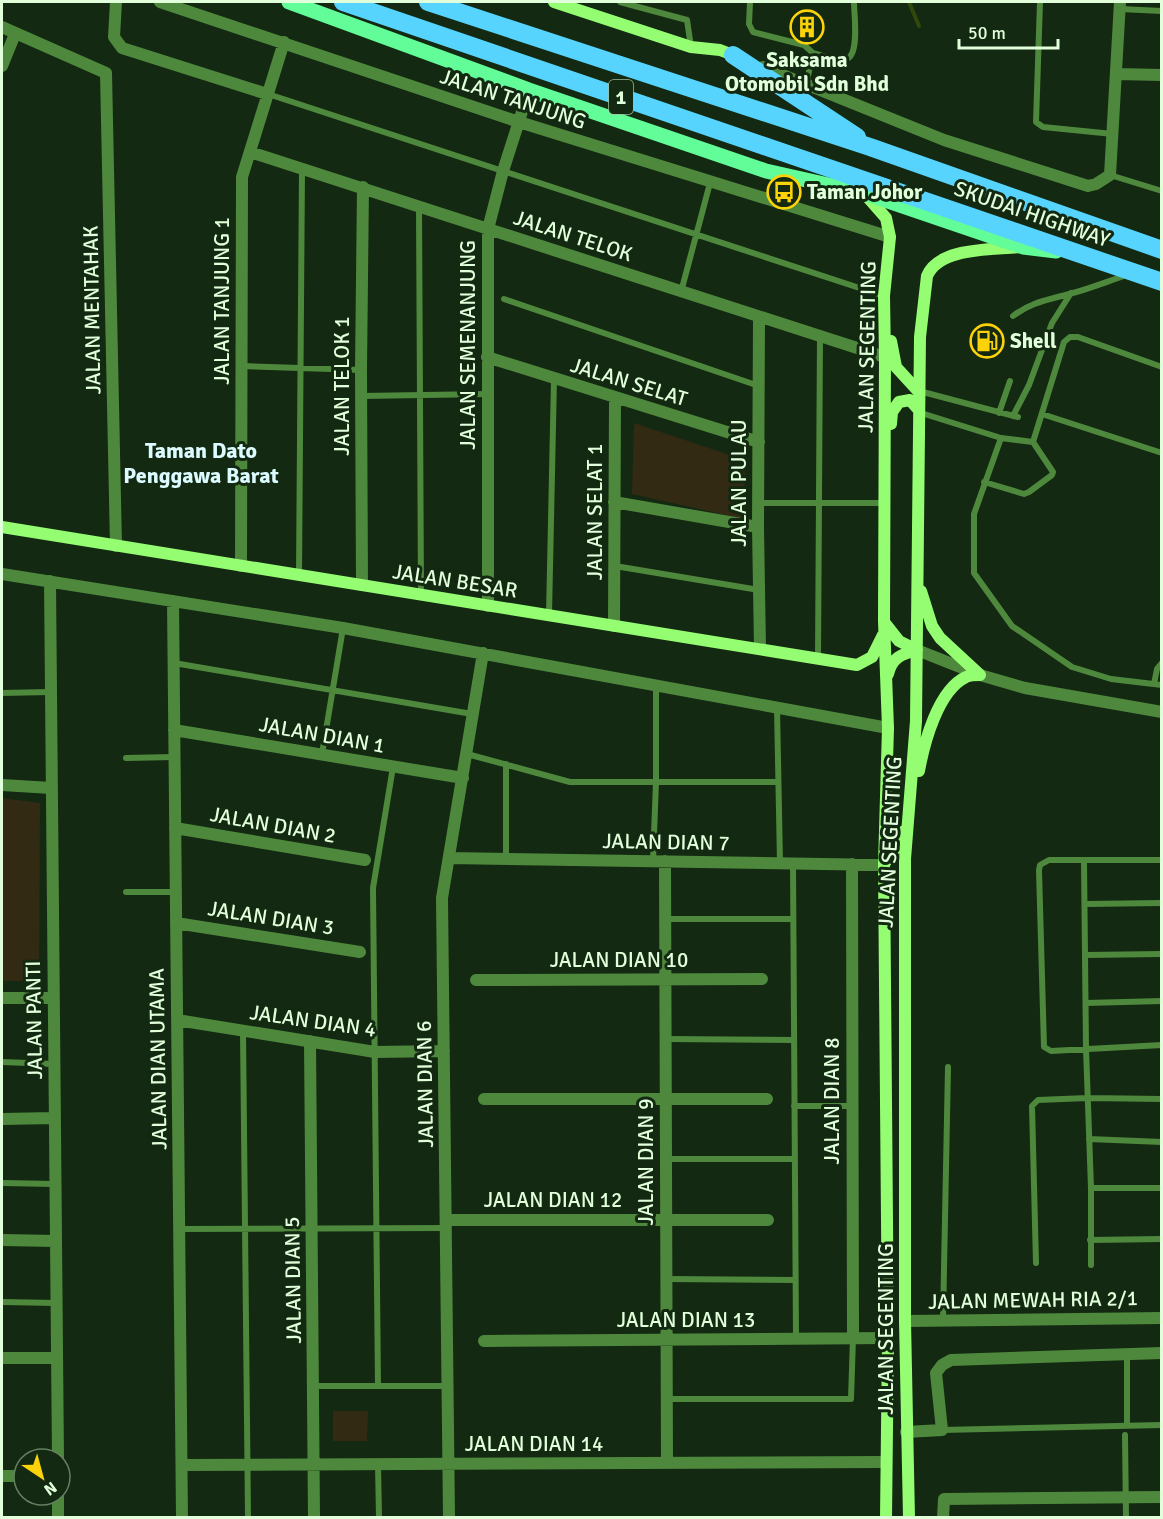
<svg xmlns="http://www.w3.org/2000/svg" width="1163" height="1519" font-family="Signika,sans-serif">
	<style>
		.green { fill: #332a14 }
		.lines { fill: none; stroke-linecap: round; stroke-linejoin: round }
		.stream { stroke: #32480b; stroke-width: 4 }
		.lane { stroke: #4e883d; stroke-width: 6 }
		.street { stroke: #4e883d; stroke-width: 12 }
		.secondary { stroke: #95fd72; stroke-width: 12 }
		.primary { stroke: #62fd99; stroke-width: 15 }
		.highway { stroke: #56d4fd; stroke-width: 18 }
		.labels { text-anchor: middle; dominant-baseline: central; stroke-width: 6; stroke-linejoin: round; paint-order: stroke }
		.shield { fill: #132911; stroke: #a2bf9e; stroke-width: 1.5 }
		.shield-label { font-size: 20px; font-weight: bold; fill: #e0ffda }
		.poi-label { font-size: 21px; font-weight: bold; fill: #e0ffda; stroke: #132911; text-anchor: start }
		.street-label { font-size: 21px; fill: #e0ffda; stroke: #132911 }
		.neighbourhood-label { font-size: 22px; font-weight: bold; fill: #dcfbff; stroke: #132911 }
	</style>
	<rect width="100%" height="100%" fill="#132911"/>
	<path class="green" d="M 634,423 L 745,460 L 744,519 L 632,494 Z
		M 2,798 L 40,803 L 39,981 L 2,981 Z
		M 333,1411 L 368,1411 L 367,1441 L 333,1441 Z"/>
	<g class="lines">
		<path class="stream" d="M 909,2 L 919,26"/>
		<path class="lane" d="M 620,2 L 687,20 L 691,47
			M 750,2 L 749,24 L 753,32 L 804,45 L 813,53 L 806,85
			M 1040,2 L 1036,122 L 1043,127 L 1113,134
			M 1120,9 L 1162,11
			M 813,53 C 822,55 837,62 846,59 C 860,56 854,14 854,2
			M 268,94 L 884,296
			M 1110,175 L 1162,191
			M 419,206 L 421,595
			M 681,292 L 710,183
			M 504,299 L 759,386
			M 1013,316 C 1031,302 1048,300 1069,294 C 1089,289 1108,281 1127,275
			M 241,366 L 361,370
			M 919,391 L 1018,417
			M 361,396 L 487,394
			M 918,412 L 1001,438 L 1033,442 L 1053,472 L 1052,475 L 1029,492 L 1024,494 L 984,482
			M 999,413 L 1010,381
			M 1042,414 L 1162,453
			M 1013,416 L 1029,385 L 1052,323 L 1071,293
			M 1001,438 L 974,514 L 974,573 L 1012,626 L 1072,667 L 1111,679 L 1162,685
			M 1033,442 L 1064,342 L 1070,337 L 1078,337 L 1162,367
			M 759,503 L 884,503
			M 615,566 L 759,590
			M 299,575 L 302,169
			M 549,615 L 554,379
			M 818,658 L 820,336
			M 174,663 L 472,714
			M 1154,684 L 1157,669 L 1162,663
			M 2,693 L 50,692
			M 777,708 L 780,863
			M 322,754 L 343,628
			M 467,754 L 570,782 L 778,782
			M 126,758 L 174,757
			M 506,764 L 506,859
			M 1162,860 L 1049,860 L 1040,865 L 1039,870 L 1044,1047 L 1051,1051 L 1162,1045
			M 653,861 L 656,782 L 656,685
			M 1084,861 L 1086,1049 L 1091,1188 L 1091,1265
			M 793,863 L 796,1338
			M 126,892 L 176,892
			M 1085,904 L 1162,903
			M 665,919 L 793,919
			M 1085,955 L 1162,954
			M 1086,1003 L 1162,1001
			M 243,1031 L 248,1518
			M 666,1039 L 794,1040
			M 2,1062 L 54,1064
			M 794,1106 L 851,1106
			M 1089,1139 L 1162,1142
			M 666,1159 L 795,1159
			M 2,1183 L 55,1184
			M 1091,1188 L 1162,1188
			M 179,1229 L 446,1228
			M 1090,1240 L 1162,1239
			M 1036,1263 L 1032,1106 L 1038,1100 L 1087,1098 L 1162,1099
			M 666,1279 L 795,1280
			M 2,1302 L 56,1303
			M 943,1320 L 948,1067
			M 313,1386 L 448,1386
			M 378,1386 L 373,888 L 393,767
			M 667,1399 L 851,1399 L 853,1338
			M 1127,1426 L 1127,1353
			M 942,1430 L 1162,1425
			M 1125,1435 L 1126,1518
			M 378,1464 L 379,1518"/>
		<path class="street" d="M 116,2 L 114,37 L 122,48 L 267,94
			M 160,2 L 519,122 L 890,237
			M 2,27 L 106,73 L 116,546
			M 2,66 L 15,34
			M 763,67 L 944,140 L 1088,186 L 1096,184 L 1110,175 L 1120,2
			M 1117,74 L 1162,75
			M 250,152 L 885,357
			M 759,317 L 758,527 L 760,649
			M 487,357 L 759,442
			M 614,502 L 758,527
			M 241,566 L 242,177 L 284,42
			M 2,574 L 343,628 L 888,728
			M 50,581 L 58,1459
			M 362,585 L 361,370 L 363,187
			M 173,601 L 182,1518
			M 488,606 L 488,229 L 503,171 L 529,90
			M 614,626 L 615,399
			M 917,650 L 980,675 L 1025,688 L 1162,712
			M 174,730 L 463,778
			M 2,785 L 51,788
			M 175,828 L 365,860
			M 449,858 L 884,865
			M 665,861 L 667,1463
			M 852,864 L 853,1338
			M 176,923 L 360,952
			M 476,980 L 762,979
			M 2,998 L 53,998
			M 177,1020 L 375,1052 L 444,1051
			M 310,1041 L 314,1518
			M 484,1099 L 767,1099
			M 2,1119 L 54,1118
			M 446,1220 L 768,1220
			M 2,1240 L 56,1241
			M 905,1321 L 1162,1318
			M 484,1341 L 888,1338
			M 2,1358 L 57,1358
			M 906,1432 L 942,1430 L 936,1373 L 942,1365 L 951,1360 L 1162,1353
			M 182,1465 L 886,1462
			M 2,1476 L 24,1476
			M 58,1495 L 58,1518
			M 449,1518 L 442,898 L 483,653
			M 943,1518 L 944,1499 L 1162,1497"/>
		<path class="secondary" d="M 554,2 L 691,47 L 720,50 L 733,55
			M 864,193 L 886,218 L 890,237 L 884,296 L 885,357 L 884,621 L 888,728 L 884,865 L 888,1338 L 886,1518
			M 891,341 L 896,367 L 918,391
			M 891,424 L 892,412 L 899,402 L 910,400 L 918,409
			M 2,527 L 857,665 L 872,657 L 883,635
			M 921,591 L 932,626 L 940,638 L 980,675
			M 884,622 L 899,641 L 917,650
			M 888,674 C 892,658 901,654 917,650
			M 919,771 C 924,743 938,690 966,677 C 970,675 976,675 980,675
			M 884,864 L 898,845 L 904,831
			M 909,1518 L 905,1321 L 905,859 L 916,721 L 920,337 L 927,276 C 939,247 992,250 1019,247"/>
		<path class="primary" d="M 289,2 L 529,90 L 766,171 L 864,193 L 1023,247 L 1056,251"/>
		<path class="highway" d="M 343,2 L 1162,282
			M 428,2 L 870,147 L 1162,250
			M 733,55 L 857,137"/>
	</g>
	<defs>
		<symbol id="building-ring" viewBox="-11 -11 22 22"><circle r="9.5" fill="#132911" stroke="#fcd209" stroke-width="1.5"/><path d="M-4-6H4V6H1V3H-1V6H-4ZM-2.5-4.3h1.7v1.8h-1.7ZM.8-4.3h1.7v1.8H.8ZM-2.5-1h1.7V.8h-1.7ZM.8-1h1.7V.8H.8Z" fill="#fcd209"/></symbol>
		<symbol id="bus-ring" viewBox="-11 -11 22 22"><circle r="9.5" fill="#132911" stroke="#fcd209" stroke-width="1.5"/><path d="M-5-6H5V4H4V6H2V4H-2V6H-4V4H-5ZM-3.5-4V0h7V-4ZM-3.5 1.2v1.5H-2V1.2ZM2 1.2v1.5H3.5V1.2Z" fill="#fcd209"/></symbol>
		<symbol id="fuel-ring" viewBox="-11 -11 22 22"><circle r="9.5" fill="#132911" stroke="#fcd209" stroke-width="1.5"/><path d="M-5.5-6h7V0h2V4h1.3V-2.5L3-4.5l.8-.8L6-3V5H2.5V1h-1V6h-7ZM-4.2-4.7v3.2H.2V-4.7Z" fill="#fcd209"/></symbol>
	</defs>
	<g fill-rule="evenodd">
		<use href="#building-ring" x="788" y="8" width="38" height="38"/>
		<use href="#bus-ring" x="765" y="173" width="38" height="38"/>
		<use href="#fuel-ring" x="968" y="322" width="38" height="38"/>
	</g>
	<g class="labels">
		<rect class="shield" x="609" y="80" width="24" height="34" rx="4.5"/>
		<g class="shield-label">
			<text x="621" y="97">1</text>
		</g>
		<g class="poi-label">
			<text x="807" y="60" text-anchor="middle">Saksama<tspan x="807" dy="24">Otomobil Sdn Bhd</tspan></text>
			<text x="807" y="192">Taman Johor</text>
			<text x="1010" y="341">Shell</text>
		</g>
		<g class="street-label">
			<text transform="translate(513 99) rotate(18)">JALAN TANJUNG</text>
			<text transform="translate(1032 214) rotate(19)">SKUDAI HIGHWAY</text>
			<text transform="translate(573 236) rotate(18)">JALAN TELOK</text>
			<text transform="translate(222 301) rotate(-90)">JALAN TANJUNG 1</text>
			<text transform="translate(92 310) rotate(-91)">JALAN MENTAHAK</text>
			<text transform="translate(468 345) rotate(-90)">JALAN SEMENANJUNG</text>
			<text transform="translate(867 347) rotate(-89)">JALAN SEGENTING</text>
			<text transform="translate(629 382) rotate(17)">JALAN SELAT</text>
			<text transform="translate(342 386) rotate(-90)">JALAN TELOK 1</text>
			<text transform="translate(739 483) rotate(-90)">JALAN PULAU</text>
			<text transform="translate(595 512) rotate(-90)">JALAN SELAT 1</text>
			<text transform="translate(455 581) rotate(9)">JALAN BESAR</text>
			<text transform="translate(322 735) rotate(10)">JALAN DIAN 1</text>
			<text transform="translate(273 825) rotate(10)">JALAN DIAN 2</text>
			<text transform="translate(666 842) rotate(1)">JALAN DIAN 7</text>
			<text transform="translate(890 842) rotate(-87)">JALAN SEGENTING</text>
			<text transform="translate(271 918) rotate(9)">JALAN DIAN 3</text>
			<text x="619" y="960">JALAN DIAN 10</text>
			<text transform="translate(34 1020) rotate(-91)">JALAN PANTI</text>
			<text transform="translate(313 1021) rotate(8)">JALAN DIAN 4</text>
			<text transform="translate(158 1059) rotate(-91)">JALAN DIAN UTAMA</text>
			<text transform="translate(425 1084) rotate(-91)">JALAN DIAN 6</text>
			<text transform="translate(832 1101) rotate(-90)">JALAN DIAN 8</text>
			<text transform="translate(646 1162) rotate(-90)">JALAN DIAN 9</text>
			<text x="553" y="1200">JALAN DIAN 12</text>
			<text transform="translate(293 1280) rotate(-91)">JALAN DIAN 5</text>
			<text transform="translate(1033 1300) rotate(-1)">JALAN MEWAH RIA 2/1</text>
			<text x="686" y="1320">JALAN DIAN 13</text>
			<text transform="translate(886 1329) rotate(-90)">JALAN SEGENTING</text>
			<text x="534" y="1444">JALAN DIAN 14</text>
		</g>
		<g class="neighbourhood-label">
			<text x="201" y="450">Taman Dato<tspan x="201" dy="25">Penggawa Barat</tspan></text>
		</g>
	</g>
	<rect width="1163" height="1519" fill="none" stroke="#e0ffda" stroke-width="6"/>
	<g transform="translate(42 1477) rotate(144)"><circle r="28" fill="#132911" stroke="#657f61" stroke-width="1.5"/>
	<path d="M0-4.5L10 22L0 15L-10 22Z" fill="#fcd209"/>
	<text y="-9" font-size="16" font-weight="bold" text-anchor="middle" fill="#e0ffda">N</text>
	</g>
	<path d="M959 39v9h99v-9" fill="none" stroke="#e0ffda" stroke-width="3"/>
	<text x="968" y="39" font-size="18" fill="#e0ffda" stroke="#132911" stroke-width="4.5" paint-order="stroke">50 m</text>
</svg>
